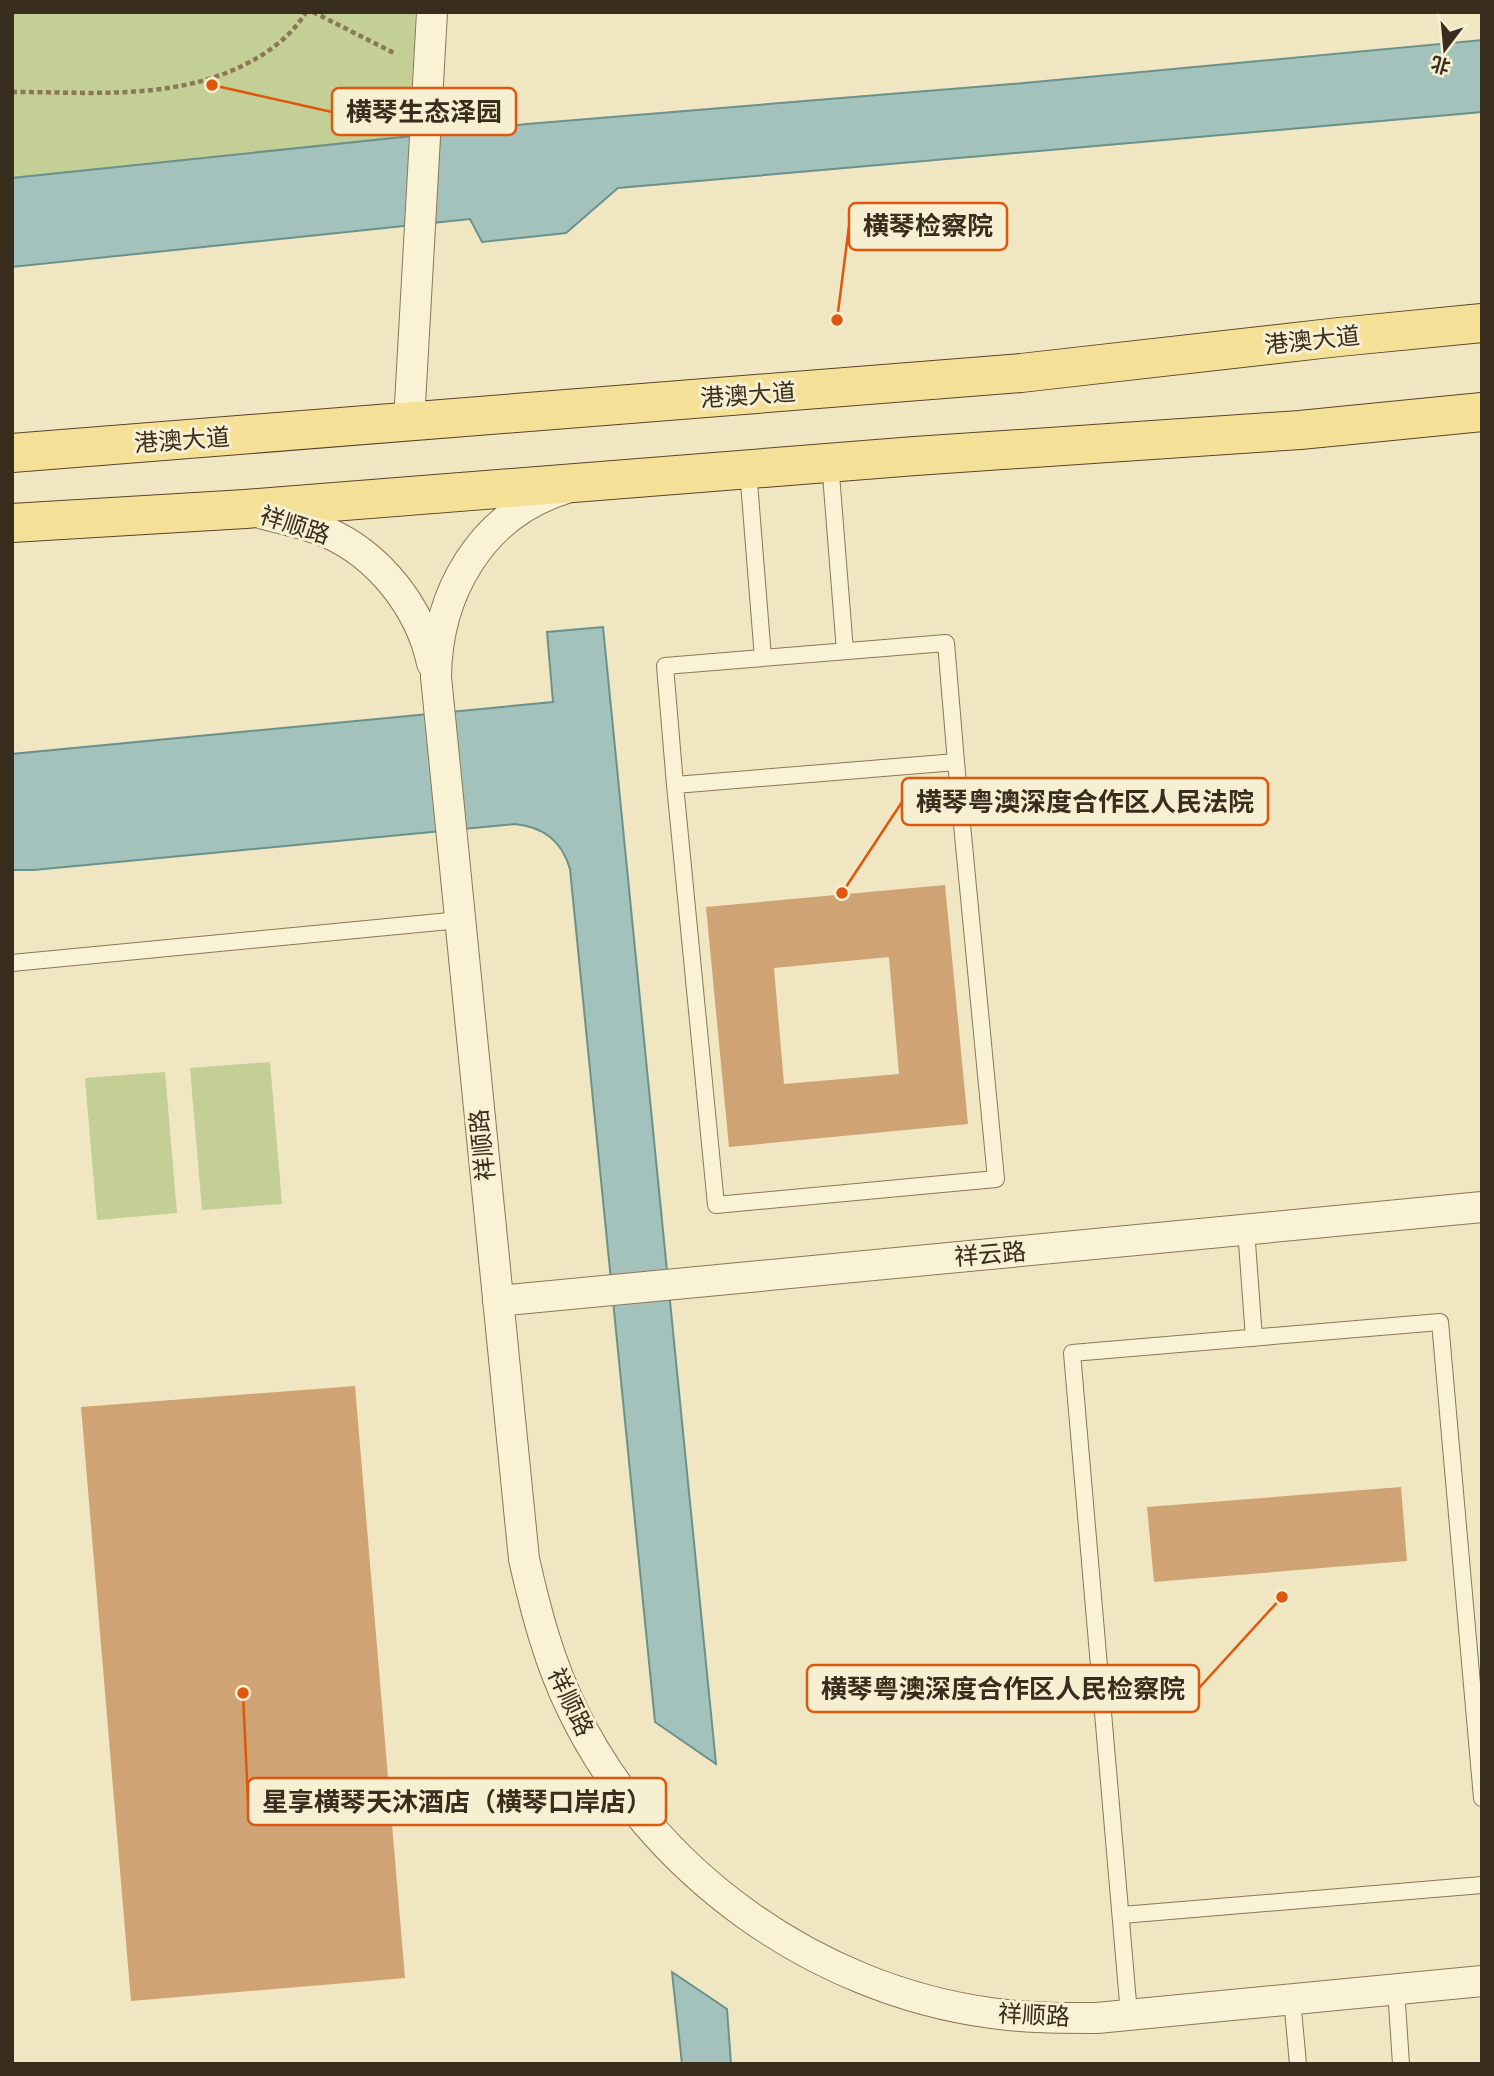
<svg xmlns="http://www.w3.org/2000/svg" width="1494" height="2076" font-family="Merriweather,'Noto Sans SC',serif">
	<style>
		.green { fill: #c3cf94 }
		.water { fill: #a4c2bc; stroke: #6a918b; stroke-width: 2 }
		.building { fill: #d0a375; fill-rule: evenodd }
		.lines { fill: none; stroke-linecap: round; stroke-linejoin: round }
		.service-casing { stroke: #8a7758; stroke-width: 18 }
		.minor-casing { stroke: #8a7758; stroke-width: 32 }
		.primary-casing { stroke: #58442c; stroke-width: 40 }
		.path { stroke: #8a7758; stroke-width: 4.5; stroke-dasharray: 5 3.5; stroke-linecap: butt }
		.service { stroke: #faf2d5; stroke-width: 16 }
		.minor { stroke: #faf2d5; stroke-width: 30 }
		.primary { stroke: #f5e097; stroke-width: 38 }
		.labels { text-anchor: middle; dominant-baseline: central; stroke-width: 6; stroke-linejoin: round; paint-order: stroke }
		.street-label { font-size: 24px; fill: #392d1d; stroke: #f7efd1 }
		.leader { fill: none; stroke: #df570d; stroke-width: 2.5 }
		.callout-dot { fill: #df570d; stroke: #f7efd1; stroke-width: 2.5 }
		.callout { fill: #f7efd1; stroke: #df570d; stroke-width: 2.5 }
		.callout-label { font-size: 26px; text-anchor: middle; font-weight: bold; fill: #392d1d }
	</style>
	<rect width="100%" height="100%" fill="#f0e6c1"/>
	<path class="green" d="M 12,12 L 416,12 L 409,136 L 12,178 Z
		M 270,1062 L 282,1204 L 202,1210 L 190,1068 Z
		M 165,1072 L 177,1213 L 97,1220 L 85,1078 Z"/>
	<path class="water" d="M 1482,40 L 1482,112 L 618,188 L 566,233 L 482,242 L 470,219 L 12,267 L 12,178 L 527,124 L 1024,83 Z
		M 603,627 L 716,1764 L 655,1722 L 570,869 C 562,841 544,827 515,824 L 34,870 L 12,870 L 12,754 L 553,702 L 547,632 Z
		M 672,1972 L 727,2009 L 731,2064 L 682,2064 Z"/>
	<path class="building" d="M 945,885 L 968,1124 L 729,1147 L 706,907 ZM 889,957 L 899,1074 L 784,1084 L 774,968 Z
		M 355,1386 L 405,1978 L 131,2001 L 81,1407 Z
		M 1401,1487 L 1407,1561 L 1154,1582 L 1147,1507 Z"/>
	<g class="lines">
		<defs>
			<path id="service" d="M 830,462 L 845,651
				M 748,470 L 763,658
				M 946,643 L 956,762 L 675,785 L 665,666 Z
				M 675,785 L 716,1205 L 996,1179 L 956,762
				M 12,963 L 460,920
				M 1246,1229 L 1254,1338
				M 1122,1915 L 1482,1885
				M 1396,1989 L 1401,2064
				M 1292,1999 L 1298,2064
				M 1129,2014 L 1072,1353 L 1440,1322 L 1482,1798"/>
			<path id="minor" d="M 409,422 L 432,12
				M 564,489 C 481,515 437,593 436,677 L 524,1559 C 536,1612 549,1662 573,1711 C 651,1871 813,1989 991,2013 C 1026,2018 1062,2018 1097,2018 L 1482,1981
				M 263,514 C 284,519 305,524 326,532 C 379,555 420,607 432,663
				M 498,1301 L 1482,1207"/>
			<path id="primary" d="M 12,453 L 1021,373 L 1339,337 L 1482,323
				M 12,523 L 245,509 L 915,456 L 1300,430 L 1482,412"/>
		</defs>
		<use href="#service" class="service-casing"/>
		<use href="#minor" class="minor-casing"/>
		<use href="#primary" class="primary-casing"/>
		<path class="path" d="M 313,12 L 396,54
			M 12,92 C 93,92 176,101 250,62 C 272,50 293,34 306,12"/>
		<use href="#service" class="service"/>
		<use href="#minor" class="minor"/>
		<use href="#primary" class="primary"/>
	</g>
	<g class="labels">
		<g class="street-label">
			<text transform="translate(1312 340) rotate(-6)">港澳大道</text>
			<text transform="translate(748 395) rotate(-4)">港澳大道</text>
			<text transform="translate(182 440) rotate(-4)">港澳大道</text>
			<text transform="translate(295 525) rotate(18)">祥顺路</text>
			<text transform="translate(482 1145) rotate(-96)">祥顺路</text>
			<text transform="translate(990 1254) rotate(-5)">祥云路</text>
			<text transform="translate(571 1702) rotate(64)">祥顺路</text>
			<text transform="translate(1034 2015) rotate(3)">祥顺路</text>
		</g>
	</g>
	<path class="leader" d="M212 85L332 112M837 320L849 226M842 893L902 802M1282 1597L1199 1688M243 1693L248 1802"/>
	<g class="callout-dot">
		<circle cx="212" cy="85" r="7"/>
		<circle cx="837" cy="320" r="7"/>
		<circle cx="842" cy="893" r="7"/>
		<circle cx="1282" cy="1597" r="7"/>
		<circle cx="243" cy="1693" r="7"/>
	</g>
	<g class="callout">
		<rect x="332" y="88" width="184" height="47" rx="7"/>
		<rect x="849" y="203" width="158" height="47" rx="7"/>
		<rect x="902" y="778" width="366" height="47" rx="7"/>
		<rect x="807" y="1665" width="392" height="47" rx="7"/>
		<rect x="248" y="1778" width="418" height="47" rx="7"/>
	</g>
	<g class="callout-label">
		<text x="424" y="121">横琴生态泽园</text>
		<text x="928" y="235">横琴检察院</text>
		<text x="1085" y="811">横琴粤澳深度合作区人民法院</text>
		<text x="1003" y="1698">横琴粤澳深度合作区人民检察院</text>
		<text x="457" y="1811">星享横琴天沐酒店（横琴口岸店）</text>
	</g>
	<rect width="1494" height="2076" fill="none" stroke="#392d1d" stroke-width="28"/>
	<g transform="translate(1445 49) rotate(196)" stroke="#f7efd1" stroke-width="5" paint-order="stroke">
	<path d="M0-5L12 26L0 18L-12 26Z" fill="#392d1d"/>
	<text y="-10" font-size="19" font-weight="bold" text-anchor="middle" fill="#392d1d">北</text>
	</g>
</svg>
